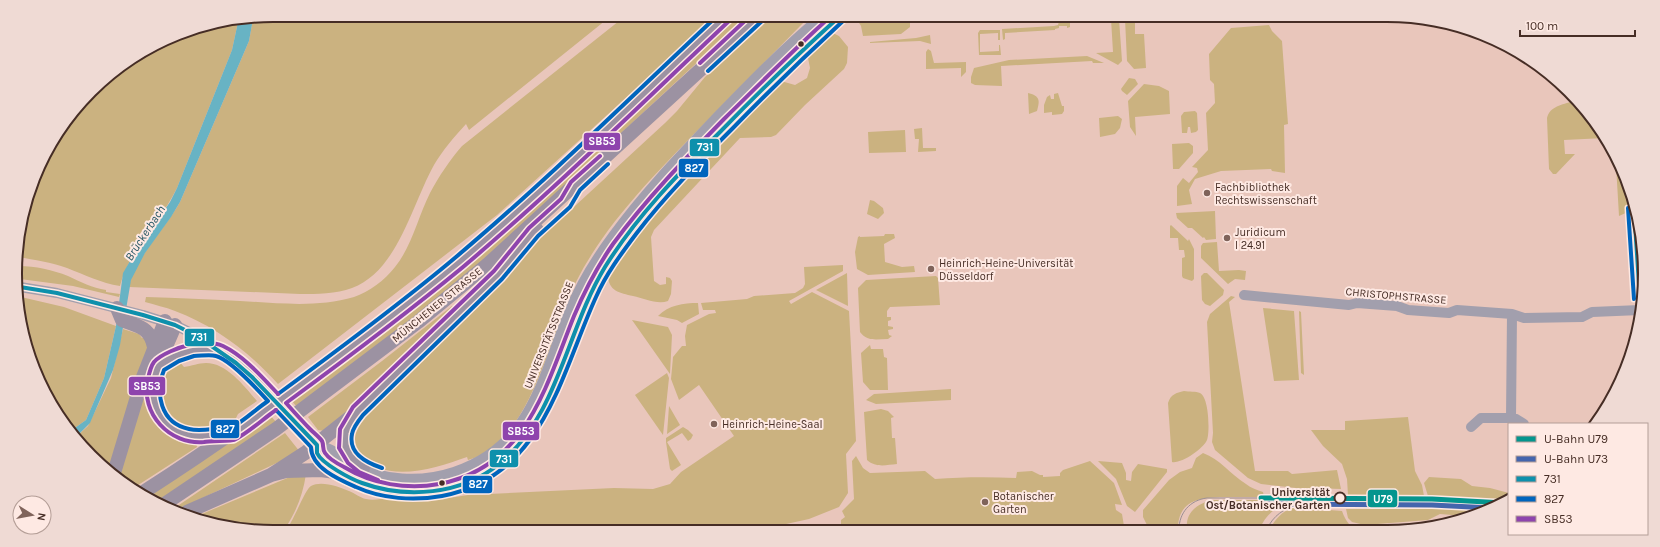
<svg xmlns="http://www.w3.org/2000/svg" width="1660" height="547" font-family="Karla,sans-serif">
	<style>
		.green { fill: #cbb280 }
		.water { fill: #68b3c4 }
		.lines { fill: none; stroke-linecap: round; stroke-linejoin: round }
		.minor { stroke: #a29fad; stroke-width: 10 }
		.highway { stroke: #9c92a2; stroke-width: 14 }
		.tram { stroke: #9b8f92; stroke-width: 1 }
		.bus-1-casing { stroke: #fee9e3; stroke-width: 7 }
		.bus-2-casing { stroke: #fee9e3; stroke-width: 7 }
		.bus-3-casing { stroke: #fee9e3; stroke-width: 7 }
		.bus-1 { stroke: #0e90ac; stroke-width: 4 }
		.bus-2 { stroke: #0065bd; stroke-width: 4 }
		.bus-3 { stroke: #8e44ad; stroke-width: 4 }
		.metro-1-casing { stroke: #fee9e3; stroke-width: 8 }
		.metro-2-casing { stroke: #fee9e3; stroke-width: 8 }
		.metro-1 { stroke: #04958e; stroke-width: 5 }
		.metro-2 { stroke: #4465ad; stroke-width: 5 }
		.bus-dot { fill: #462d25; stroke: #fee9e3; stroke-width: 1.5 }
		.poi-dot { fill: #7f635a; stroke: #fee9e3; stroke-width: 1.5 }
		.stop-dot { fill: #fee9e3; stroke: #462d25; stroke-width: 2 }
		.labels { text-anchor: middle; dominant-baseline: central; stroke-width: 4; stroke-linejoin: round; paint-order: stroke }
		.poi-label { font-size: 11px; fill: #462d25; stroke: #fee9e3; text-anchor: start }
		.street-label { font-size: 11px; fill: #462d25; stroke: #fee9e3 }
		.stop-label { font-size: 11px; font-weight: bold; fill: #462d25; stroke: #fee9e3; text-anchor: end }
		.water-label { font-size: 12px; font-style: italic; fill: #285866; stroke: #fee9e3 }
		.rim { fill: none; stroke: #462d25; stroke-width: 2 }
		.line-badge { stroke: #fee9e3; stroke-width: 1.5 }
		.badge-label { font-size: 11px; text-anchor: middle; font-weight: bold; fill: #fff }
	</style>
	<rect width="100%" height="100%" fill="#e9c6bb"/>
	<path class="green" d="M 274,15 L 611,16 L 469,130 L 466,124 C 455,136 442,151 434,165 C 412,204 398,271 352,288 C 336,294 317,294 300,294 L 129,287 C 134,259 166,228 180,202 L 249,41 L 253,19 Z
		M 624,17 L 715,17 L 497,215 L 278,384 C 249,352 215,326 175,311 C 165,307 155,305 145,302 L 146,297 C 177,298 208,299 240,301 C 277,303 317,308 354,297 C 369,292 385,280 395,267 C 412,246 418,217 430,193 C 439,176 450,160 462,146 Z
		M 733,17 L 746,17 L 492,253 L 410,322 L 297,407 L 291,400 L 415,306 Z
		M 771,17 L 807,17 L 805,21 C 770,57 735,92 701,127 C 656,173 605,224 576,282 C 549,335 532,442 468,460 L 467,457 C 433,469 385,485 357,453 C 351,445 349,434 353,425 L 539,234 L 554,221 L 563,217 L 665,123 L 677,111 L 705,77 Z
		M 856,18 L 910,18 L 910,27 L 901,34 L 863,36 L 861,26 Z
		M 1060,18 L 1070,18 L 1070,27 L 1067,28 L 1067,26 L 1059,26 L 1059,28 L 1055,29 L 1055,30 L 1005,33 L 1005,39 L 1003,40 L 1002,29 L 1054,26 L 1058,25 Z
		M 1111,19 L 1119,19 L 1122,61 L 1118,65 L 1096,53 L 1113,52 Z
		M 1125,19 L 1135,19 L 1135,34 L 1144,34 L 1146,68 L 1134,69 L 1127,61 Z
		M 238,22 L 232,50 L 177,188 C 161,221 128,252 120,286 C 101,283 85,275 67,268 C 51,262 35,260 18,257 L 17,240 L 42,159 L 103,79 L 175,35 Z
		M 1269,25 L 1272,31 L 1282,41 L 1288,124 L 1284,125 L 1285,173 L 1272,171 L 1271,169 L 1221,171 L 1195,179 L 1189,190 L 1192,204 L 1177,206 L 1177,186 L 1183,178 L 1189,183 L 1198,172 L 1197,168 L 1192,167 L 1208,150 L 1206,113 L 1215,103 L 1214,84 L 1210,80 L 1209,54 L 1231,28 Z
		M 980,30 L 1000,30 L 1000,40 L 998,40 L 998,33 L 980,34 L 980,52 L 999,51 L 999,45 L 1000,45 L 1001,55 L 979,55 L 978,33 Z
		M 833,33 L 839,36 L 848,47 L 847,63 L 844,69 L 805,105 L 776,135 L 771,137 L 740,138 L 654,230 L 651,237 L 654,281 L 660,285 L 666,284 L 666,277 L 670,278 L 672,281 L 671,294 L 668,301 C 657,305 644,298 633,296 C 620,293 608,291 608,275 C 608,267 619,256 624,250 C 648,218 675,187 703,157 C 727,131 755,106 781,81 L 795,85 L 807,78 L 810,68 L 808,58 Z
		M 930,35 L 931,44 L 920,41 L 870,43 L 870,42 L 916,38 Z
		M 928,49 L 931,51 L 934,63 L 966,62 L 966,72 L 961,77 L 961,68 L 926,69 L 926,52 Z
		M 1087,56 L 1104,63 L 1093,63 L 1092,61 L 1001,66 L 1002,86 L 975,85 L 971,83 L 971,77 L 974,68 L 1009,60 Z
		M 1129,78 L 1135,79 L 1138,84 L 1127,95 L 1122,91 L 1121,89 Z
		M 1144,84 L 1159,86 L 1169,91 L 1170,114 L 1135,117 L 1136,136 L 1130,127 L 1128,101 Z
		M 1028,93 C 1040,96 1040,100 1037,111 L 1029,114 Z
		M 1058,93 L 1062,106 L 1064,106 L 1064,111 L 1062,114 L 1052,115 L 1052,112 L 1044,113 L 1044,105 L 1047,97 L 1050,95 L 1051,99 L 1054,99 L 1054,94 Z
		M 1573,101 L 1602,130 L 1605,138 L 1564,140 L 1565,154 L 1575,154 L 1556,174 L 1553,174 L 1549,169 L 1547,118 C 1550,106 1562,105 1573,101 Z
		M 1195,111 L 1197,113 L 1198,130 L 1196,132 L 1191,133 L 1190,127 L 1188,127 L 1187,133 L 1182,133 L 1181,116 L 1184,112 Z
		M 1118,116 L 1122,119 L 1120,128 L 1115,134 L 1100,137 L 1099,118 Z
		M 922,128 L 923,148 L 936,148 L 936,151 L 918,152 L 919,139 L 915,139 L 914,129 Z
		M 905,130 L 906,152 L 869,153 L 868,132 Z
		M 1189,143 L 1193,146 L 1193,153 L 1179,169 L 1173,169 L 1172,144 Z
		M 1616,165 L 1626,189 L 1628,212 L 1619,216 Z
		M 870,200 L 874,201 L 883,208 L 884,213 L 878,219 L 867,214 Z
		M 1215,211 L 1216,239 L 1206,240 L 1204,237 L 1203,238 L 1192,228 L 1188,228 L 1177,218 L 1176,213 Z
		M 1171,225 L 1188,241 L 1189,239 L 1194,249 L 1194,279 L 1192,281 L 1183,278 L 1182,276 L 1182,258 L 1185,257 L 1184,250 L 1179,250 L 1178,238 L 1170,238 L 1170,226 Z
		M 885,234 L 894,234 L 895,238 L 884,244 L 885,262 L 902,267 L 914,266 L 915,272 L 868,275 L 857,269 L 855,252 L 858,237 L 860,236 L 860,237 L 884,236 Z
		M 1217,242 L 1219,271 L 1239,270 L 1246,271 L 1245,280 L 1235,279 L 1228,284 L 1201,258 L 1201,246 L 1203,243 Z
		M 843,265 L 843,271 L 789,301 L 791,304 L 812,292 L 849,311 L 856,441 L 846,454 L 848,493 L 839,507 L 809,519 L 768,528 L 288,527 C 294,519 306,488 311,486 C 321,480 340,487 349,491 C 355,493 360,498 366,499 C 375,501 382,498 392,498 C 400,498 408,500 417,500 C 434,500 451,498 468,495 L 614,488 L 653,489 L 670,484 L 681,472 L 734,436 L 699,385 L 679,400 L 671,379 L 673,357 L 682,346 L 686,346 L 685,336 L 687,325 L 709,314 L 716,313 L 715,310 L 703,310 L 701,303 L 747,299 L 754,296 L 795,293 L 803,288 L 805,284 L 804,267 Z
		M 19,266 C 35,266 53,270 68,276 C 81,282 92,288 106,290 L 106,292 L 120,294 L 119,297 L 73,286 L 20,279 Z
		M 847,273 L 848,306 L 816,290 Z
		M 1204,273 L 1207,273 L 1224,290 L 1223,295 L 1210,306 L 1205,304 L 1202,300 L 1201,276 Z
		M 936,276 L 938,278 L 940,305 L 890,307 L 887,311 L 887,317 L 891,317 L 891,320 L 888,321 L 888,326 L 893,327 L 893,329 L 888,330 L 889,335 L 892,336 L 888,339 C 877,339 867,342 860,332 L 858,288 L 866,280 Z
		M 1231,296 L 1235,297 L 1229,302 L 1255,471 L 1288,471 L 1292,474 L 1337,470 L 1341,489 L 1313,488 L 1313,490 L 1261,484 L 1248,478 L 1215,450 L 1212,442 L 1213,433 L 1207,322 L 1210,314 Z
		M 21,297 L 64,307 L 116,326 L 104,378 L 86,420 L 72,430 L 59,417 L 24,340 Z
		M 698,303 L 699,314 L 682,323 L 677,320 L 658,316 C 669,305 683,303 698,303 Z
		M 579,305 C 580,312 562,354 558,364 C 551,383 544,403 534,420 C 531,426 525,431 521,437 C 489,475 440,494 391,487 C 367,483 348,471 328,458 L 332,455 L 416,483 L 505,447 L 576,306 Z
		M 452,306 L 455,308 L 333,428 L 325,431 L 318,430 L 308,417 L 382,361 Z
		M 1263,308 L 1294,311 L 1299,380 L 1274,381 Z
		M 1299,311 L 1301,312 L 1304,375 L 1301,373 Z
		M 632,320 L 668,327 L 672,335 L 670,374 Z
		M 123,329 L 139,334 L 142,338 L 147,337 L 147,350 L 110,469 L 77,436 L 88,426 L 111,378 Z
		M 870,345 L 871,349 L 883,349 L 884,357 L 887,358 L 888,390 L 870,390 L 863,382 L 861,353 Z
		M 179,361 L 184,367 C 192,366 198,363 206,363 C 227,363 244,386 257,401 L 238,414 L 235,420 C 209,434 170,435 162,400 C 157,383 166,371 179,361 Z
		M 667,373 L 669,378 L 663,435 L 635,395 Z
		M 145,387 L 148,388 L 148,399 L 196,441 L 197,447 L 132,489 L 118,477 Z
		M 951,389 L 951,400 L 876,404 L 866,400 L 874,394 Z
		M 1184,391 C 1189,392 1196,391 1200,393 C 1209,397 1210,432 1207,440 C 1203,449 1181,464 1172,462 L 1168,403 C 1171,394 1176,393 1184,391 Z
		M 669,406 L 680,425 L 667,434 Z
		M 881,409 L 888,411 L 894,417 L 891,418 L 892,438 L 895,438 L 897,464 C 886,465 876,468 867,460 L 864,412 Z
		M 270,415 L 276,422 L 159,500 L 148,496 Z
		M 1408,417 L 1415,471 L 1422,485 L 1424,496 L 1348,495 L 1347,479 L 1342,464 L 1323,446 L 1311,430 L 1345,430 L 1345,421 Z
		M 683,427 L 688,430 L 693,435 L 691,439 L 688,441 L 682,433 L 667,442 L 681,465 L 672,471 L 670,469 L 666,442 L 666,438 Z
		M 285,433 L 300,452 L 179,509 L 176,507 Z
		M 1203,453 C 1220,459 1230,474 1246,484 C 1251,488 1257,490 1263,492 L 1264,497 C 1252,497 1241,497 1230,497 C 1205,497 1178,497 1178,529 L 1149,529 L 1143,517 L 1143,510 L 1169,480 L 1180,472 L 1192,468 L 1196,458 Z
		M 856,456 L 863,468 L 870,473 L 925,471 L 935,479 C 962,477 989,477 1016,478 L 1017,472 L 1032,471 L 1040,475 L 1043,475 L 1043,477 L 1060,476 L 1060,473 L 1063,470 L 1090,461 L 1114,483 L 1122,505 L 1115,504 L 1116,510 L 1122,514 L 1124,526 L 1121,529 L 822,528 L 825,528 L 825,526 L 841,525 L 841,520 L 845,517 L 842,511 L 854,499 L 852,461 Z
		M 1098,461 L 1122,463 L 1126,473 L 1126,480 L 1131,481 L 1132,472 L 1138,464 L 1167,469 L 1167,472 L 1135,512 L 1127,506 L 1116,479 Z
		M 297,474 L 306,474 C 303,494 297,510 286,527 L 223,527 L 197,516 Z
		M 1429,477 L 1461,479 L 1472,486 L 1490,488 L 1509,493 L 1509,500 L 1506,501 L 1428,496 L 1424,483 Z
		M 1213,500 L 1289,500 L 1289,502 C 1275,508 1265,515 1260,529 L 1187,529 C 1185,512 1198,503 1213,500 Z
		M 1303,505 L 1329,505 L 1329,510 L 1342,511 C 1346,522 1350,528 1362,530 L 1270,529 C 1278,514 1287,508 1303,505 Z
		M 1432,505 L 1492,508 L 1464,516 L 1440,514 L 1428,520 L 1365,525 L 1352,522 L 1348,518 L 1346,509 L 1425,509 Z"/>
	<path class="water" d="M 253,19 L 249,41 L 180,202 L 171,217 L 145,253 L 131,280 L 120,345 L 113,370 L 90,423 L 77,436 L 72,430 L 86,420 L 104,378 L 116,326 L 123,273 L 133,256 L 170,202 L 177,188 L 232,50 L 238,22 Z"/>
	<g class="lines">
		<path class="minor" d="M 1634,208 L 1640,299
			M 20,287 L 57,293 L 143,315 L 175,325 L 197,336 L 236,363 L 252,377 L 317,445 C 331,447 340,457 352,464 C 382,481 421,483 454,472 C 533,446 542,376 570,310 C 581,283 596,259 613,236 C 645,192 682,154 719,115 C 752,81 785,47 821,17
			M 1244,295 L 1349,305 L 1357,303 L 1397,306 L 1408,310 L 1449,313 L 1457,310 L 1512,314 L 1524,318 L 1582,317 L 1592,312 L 1640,310
			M 1511,418 L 1516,419 L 1524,424
			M 1471,427 L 1481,418 L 1511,418 L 1512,314
			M 317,445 C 317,447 317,451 317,452 C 322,464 350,478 362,483 C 407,499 461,495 499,464 C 561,414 564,332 605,267 C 641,212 686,166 732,120 C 767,85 802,50 839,17"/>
		<path class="highway" d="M 117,308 L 122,320 C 139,327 150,327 154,347
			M 175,325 C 165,352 144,384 159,413 C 165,425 178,433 191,436 C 204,438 216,432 231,435
			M 159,366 C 183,349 189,349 219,350
			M 354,418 C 338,441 345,450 363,468
			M 114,473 L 143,377 L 165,321
			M 271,475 L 305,453 L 358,411 L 413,357 L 498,275 L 537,230
			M 142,493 C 214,447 284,397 352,345 C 389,318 425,290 460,261 C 551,183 637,99 725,17
			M 166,503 L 276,429 L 418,322 L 487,265 L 758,17
			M 187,512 L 271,475 L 286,471 L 321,470 L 342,473"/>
		<path class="tram" d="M 1179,529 C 1179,513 1190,500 1207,498 L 1261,498
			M 1267,529 C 1280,501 1310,503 1337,503 C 1353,503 1368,503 1384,503"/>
		<defs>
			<path id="bus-1" d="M 1634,209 L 1640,299
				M 20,287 L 57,293 L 143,315 L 175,325 L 197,336 L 236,363 L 252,377 L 317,445 C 317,447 317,451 317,453 C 322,464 351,479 362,483 C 406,499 461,495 499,464 C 559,415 566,331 605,267 C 636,217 679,173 721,131 C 759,92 798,54 839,17"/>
			<path id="bus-2" d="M 708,71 L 762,21
				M 1628,208 L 1634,299
				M 194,356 C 201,356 210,354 216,356 C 231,360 257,389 268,401 C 256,409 244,421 231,428 C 227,430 218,428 213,429 C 205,430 197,431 189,429 C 160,423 155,393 164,370 L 179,361 Z
				M 278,394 C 338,350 399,305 456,257 C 546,181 630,98 716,17
				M 276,410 L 311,447 C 311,468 340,480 356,487 C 382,499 414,501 442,496 C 543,477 560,376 596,297 C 606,274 621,254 636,234 C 665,196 699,162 732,129 C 768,92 805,56 843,21
				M 382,468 C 367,463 348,454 352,434 C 353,428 359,420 363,415 L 502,279 L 538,236 L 570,207 L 580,190 L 608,164"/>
			<path id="bus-3" d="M 729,21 C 641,104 555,189 463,267 C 406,314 346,359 286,403 C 294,412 302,421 311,430 C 314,433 319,437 322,441 C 324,445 322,449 325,453 C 329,459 338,464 344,467 C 372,484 407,490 439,484 C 526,468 546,386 574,316 C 585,290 597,267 613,244 C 646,199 685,159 724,119 C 759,85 793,50 830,17
				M 700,63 L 749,17
				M 276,410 C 263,419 248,433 234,440 C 232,441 209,441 204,442 C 170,445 140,414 148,379 C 149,374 151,366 154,362 C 161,354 180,347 189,345 C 199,343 214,342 223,346 C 244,356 262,377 278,394
				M 378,480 L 359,472 L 348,463 L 339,448 L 340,429 L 353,407 L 494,271 L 529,228 L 561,199 L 571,182 L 600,156"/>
		</defs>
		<use href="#bus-1" class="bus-1-casing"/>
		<use href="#bus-2" class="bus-2-casing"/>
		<use href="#bus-3" class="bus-3-casing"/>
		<use href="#bus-1" class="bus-1"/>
		<use href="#bus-2" class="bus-2"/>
		<use href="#bus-3" class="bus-3"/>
		<defs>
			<path id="metro-1" d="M 1261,498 L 1432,499 L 1504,503"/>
			<path id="metro-2" d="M 1261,504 L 1432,505 L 1491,508"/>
		</defs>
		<use href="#metro-1" class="metro-1-casing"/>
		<use href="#metro-2" class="metro-2-casing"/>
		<use href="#metro-1" class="metro-1"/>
		<use href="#metro-2" class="metro-2"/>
	</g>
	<g class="bus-dot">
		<circle cx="801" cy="44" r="3.5"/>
		<circle cx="442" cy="483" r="3.5"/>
	</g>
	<g class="poi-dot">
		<circle cx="1207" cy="193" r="4"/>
		<circle cx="1227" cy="238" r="4"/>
		<circle cx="931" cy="269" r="4"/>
		<circle cx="714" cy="424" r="4"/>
		<circle cx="985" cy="502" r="4"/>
	</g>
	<circle class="stop-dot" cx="1340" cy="498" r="5.5"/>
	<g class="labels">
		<g class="poi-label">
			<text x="1215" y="187">Fachbibliothek<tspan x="1215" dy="13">Rechtswissenschaft</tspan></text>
			<text x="1235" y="232">Juridicum<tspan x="1235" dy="13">I 24.91</tspan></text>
			<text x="939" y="263">Heinrich-Heine-Universität<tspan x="939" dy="13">Düsseldorf</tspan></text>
			<text x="722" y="424">Heinrich-Heine-Saal</text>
			<text x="993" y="496">Botanischer<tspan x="993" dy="13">Garten</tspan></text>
		</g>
		<g class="street-label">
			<text transform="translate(1396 296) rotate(5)">CHRISTOPHSTRASSE</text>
			<text transform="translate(437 305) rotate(-39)">MÜNCHENER STRASSE</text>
			<text transform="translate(549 335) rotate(-68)">UNIVERSITÄTSSTRASSE</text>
		</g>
		<g class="stop-label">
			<text x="1330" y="492">Universität<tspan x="1330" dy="13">Ost/Botanischer Garten</tspan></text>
		</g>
		<g class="water-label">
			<text transform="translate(145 233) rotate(-57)">Brückerbach</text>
		</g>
	</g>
	<path d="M0 0H1660V547H0ZM273 22H1387A251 251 0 0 1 1638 273V274A251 251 0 0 1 1387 525H273A251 251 0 0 1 22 274V273A251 251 0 0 1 273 22Z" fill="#efdad4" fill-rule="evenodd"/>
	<path class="rim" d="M273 22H1387A251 251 0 0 1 1638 273V274A251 251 0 0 1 1387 525H273A251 251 0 0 1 22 274V273A251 251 0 0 1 273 22Z"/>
	<g class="line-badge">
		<rect x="583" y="132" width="38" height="19" rx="4" fill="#8e44ad"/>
		<rect x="689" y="138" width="31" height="19" rx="4" fill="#0e90ac"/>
		<rect x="678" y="158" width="31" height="20" rx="4" fill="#0065bd"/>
		<rect x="184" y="328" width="31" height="19" rx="4" fill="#0e90ac"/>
		<rect x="128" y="376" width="38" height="20" rx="4" fill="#8e44ad"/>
		<rect x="210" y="419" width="30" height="20" rx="4" fill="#0065bd"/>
		<rect x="502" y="421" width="38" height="20" rx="4" fill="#8e44ad"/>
		<rect x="489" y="449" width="30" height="19" rx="4" fill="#0e90ac"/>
		<rect x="462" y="475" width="31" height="19" rx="4" fill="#0065bd"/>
		<rect x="1367" y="489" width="31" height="19" rx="4" fill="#04958e"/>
	</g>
	<g class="badge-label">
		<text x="602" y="145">SB53</text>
		<text x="705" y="151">731</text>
		<text x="694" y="172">827</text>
		<text x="199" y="341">731</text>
		<text x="147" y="390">SB53</text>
		<text x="225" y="433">827</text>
		<text x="521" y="435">SB53</text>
		<text x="504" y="463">731</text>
		<text x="478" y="488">827</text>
		<text x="1383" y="503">U79</text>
	</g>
	<rect x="1508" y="423" width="140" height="112" fill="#fee9e3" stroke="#b49e97"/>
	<rect x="1516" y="436" width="20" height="6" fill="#04958e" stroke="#b49e97"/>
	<text x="1544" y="443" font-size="12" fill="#462d25">U-Bahn U79</text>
	<rect x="1516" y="456" width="20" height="6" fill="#4465ad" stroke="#b49e97"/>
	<text x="1544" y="463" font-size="12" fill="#462d25">U-Bahn U73</text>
	<rect x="1516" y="476" width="20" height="6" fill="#0e90ac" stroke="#b49e97"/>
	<text x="1544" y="483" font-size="12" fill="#462d25">731</text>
	<rect x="1516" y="496" width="20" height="6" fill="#0065bd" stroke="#b49e97"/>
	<text x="1544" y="503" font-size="12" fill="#462d25">827</text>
	<rect x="1516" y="516" width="20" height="6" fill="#8e44ad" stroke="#b49e97"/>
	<text x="1544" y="523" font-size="12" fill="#462d25">SB53</text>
	<g transform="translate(32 515) rotate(101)"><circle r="19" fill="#fee9e3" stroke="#b49e97"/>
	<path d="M0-3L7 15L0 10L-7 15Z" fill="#7f635a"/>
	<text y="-6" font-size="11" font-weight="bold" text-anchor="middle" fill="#462d25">N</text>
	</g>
	<path d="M1520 30v6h115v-6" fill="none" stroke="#462d25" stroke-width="2"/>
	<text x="1526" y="30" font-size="12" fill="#462d25" stroke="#fee9e3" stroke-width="3" paint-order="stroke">100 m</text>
</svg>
